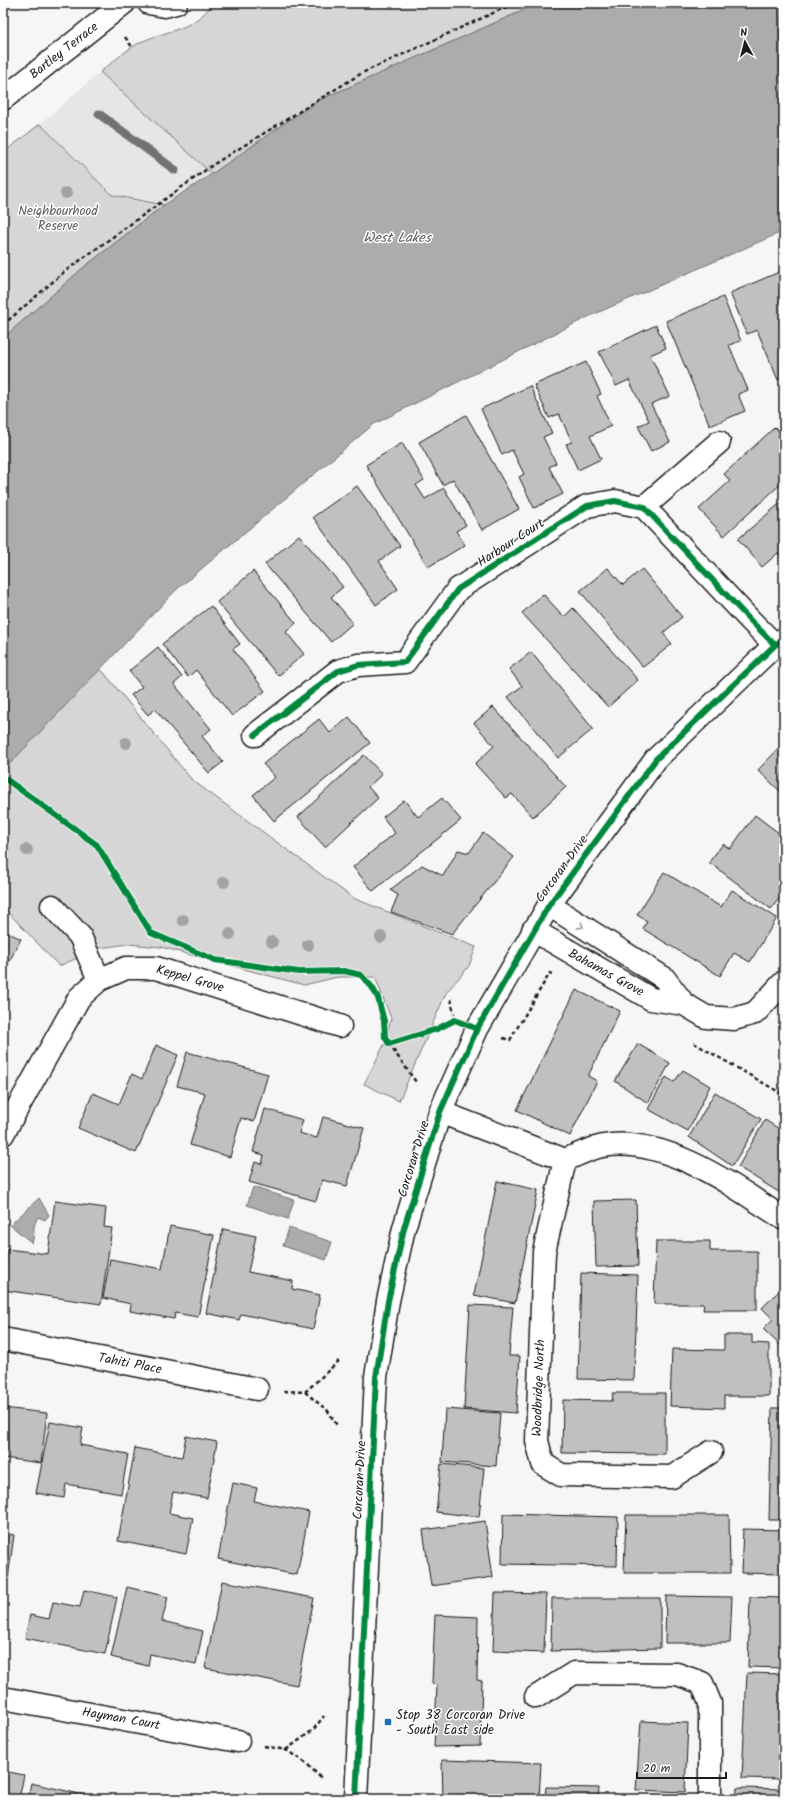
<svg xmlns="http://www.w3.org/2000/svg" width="787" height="1802" font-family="Kalam,sans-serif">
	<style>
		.built { fill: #e6e6e6 }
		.green { fill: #d6d6d6; stroke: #797979 }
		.water { fill: #acacac; stroke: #727272 }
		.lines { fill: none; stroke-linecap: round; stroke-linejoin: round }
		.stream { stroke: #727272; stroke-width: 9 }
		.building { fill: #c0c0c0; stroke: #1c1c1c }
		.minor-casing { stroke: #1c1c1c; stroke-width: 25 }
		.path { stroke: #1c1c1c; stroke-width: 2.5; stroke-dasharray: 4 3; stroke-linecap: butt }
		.minor { stroke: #fff; stroke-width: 22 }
		.cycleway-casing { stroke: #fff; stroke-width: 8 }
		.cycleway { stroke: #00873e; stroke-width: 6 }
		.tree { fill: #a2a2a2 }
		.oneway { stroke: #999 }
		.poi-dot { fill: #1f6fb2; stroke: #fff; stroke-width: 1.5 }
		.labels { text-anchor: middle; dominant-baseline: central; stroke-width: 3; stroke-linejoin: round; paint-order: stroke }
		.street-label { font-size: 13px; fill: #1c1c1c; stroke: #fff }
		.park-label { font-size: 13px; fill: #5d5d5d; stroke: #fff }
		.poi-label { font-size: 13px; fill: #1c1c1c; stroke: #fff; text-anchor: start }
		.water-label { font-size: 14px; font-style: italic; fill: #5d5d5d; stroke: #fff }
	</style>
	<rect width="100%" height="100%" fill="#f6f6f6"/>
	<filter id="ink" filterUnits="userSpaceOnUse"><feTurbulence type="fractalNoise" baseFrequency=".025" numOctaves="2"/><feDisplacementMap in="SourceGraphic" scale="8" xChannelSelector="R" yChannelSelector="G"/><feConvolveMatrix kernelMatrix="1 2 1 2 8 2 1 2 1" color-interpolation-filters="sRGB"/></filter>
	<g filter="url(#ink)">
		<path class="built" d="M 100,72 L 212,174 L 164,205 L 112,195 L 40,124 Z"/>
		<path class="green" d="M 213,3 L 540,3 L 315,102 L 212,174 L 100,72 C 113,62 128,48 143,41 C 171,29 194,30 213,3 Z
			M 40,124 L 112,195 L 164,205 L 84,267 L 3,338 L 3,153 Z
			M 100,668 L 192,780 L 353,898 L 476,947 L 469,966 L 446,993 L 399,1101 L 364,1084 L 385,1043 L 391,1018 L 375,977 L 338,977 L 304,985 L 161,947 L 128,944 L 100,948 L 59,966 L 3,907 L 3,771 Z"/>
		<path class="water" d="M 540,3 L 784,3 L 784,231 L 590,316 L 374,424 L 175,591 L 3,771 L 3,338 L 84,267 L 164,205 L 212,174 L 315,102 Z
			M 253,1187 L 294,1200 L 288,1219 L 247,1205 Z
			M 39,1198 L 49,1215 L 45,1220 L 38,1217 C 31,1229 36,1231 32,1243 L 10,1225 Z
			M 289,1228 L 332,1242 L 326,1260 L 283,1246 Z"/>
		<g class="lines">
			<path class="stream" d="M 99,114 L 175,170"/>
		</g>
		<path class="building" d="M 784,270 L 784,377 L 778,380 L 757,330 L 747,334 L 730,293 Z
			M 723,297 L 741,341 L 729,345 L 748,390 L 738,394 L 745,411 L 710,426 L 666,321 Z
			M 656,325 L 666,348 L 650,355 L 670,396 L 651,404 L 670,442 L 651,451 L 638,426 L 649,421 L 629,380 L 616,386 L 599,352 Z
			M 586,362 L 601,394 L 597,396 L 611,426 L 590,436 L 601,459 L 578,470 L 566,444 L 572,442 L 559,414 L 549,418 L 534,385 Z
			M 530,386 L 552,433 L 543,437 L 556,463 L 549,467 L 563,494 L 534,508 L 519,477 L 524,474 L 512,450 L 502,455 L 481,409 Z
			M 466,415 L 519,509 L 482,530 L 453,479 L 443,485 L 419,442 Z
			M 775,427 L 784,437 L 784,481 L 724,536 L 699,509 L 730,481 L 724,474 Z
			M 402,443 L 424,480 L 416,485 L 425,499 L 444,488 L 466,525 L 456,531 L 465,545 L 428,567 L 366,465 Z
			M 357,486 L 400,546 L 379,561 L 398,589 L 376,605 L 313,517 Z
			M 784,500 L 784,560 L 778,553 L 762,567 L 738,539 Z
			M 299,535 L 343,587 L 331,597 L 353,623 L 331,642 L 265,564 Z
			M 608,568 L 623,585 L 642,569 L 682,617 L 663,633 L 672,644 L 643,667 L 580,591 Z
			M 253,571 L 296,623 L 286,632 L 304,654 L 278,676 L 217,602 Z
			M 543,594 L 564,617 L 573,608 L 638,680 L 608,707 L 522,613 Z
			M 211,606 L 240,644 L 233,649 L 265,691 L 232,716 L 196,670 L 188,677 L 162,644 Z
			M 158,647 L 182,677 L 174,684 L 211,729 L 202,736 L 223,762 L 209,773 L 155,709 L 148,715 L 131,695 L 142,687 L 129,671 Z
			M 531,652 L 593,729 L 558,758 L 508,697 L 522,686 L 509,669 Z
			M 493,707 L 566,787 L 533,817 L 512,794 L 506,798 L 475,764 L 494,746 L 474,723 Z
			M 349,717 L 370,743 L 274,821 L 253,795 L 275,777 L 263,764 L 319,719 L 330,733 Z
			M 784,743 L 784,795 L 758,770 Z
			M 364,755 L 382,774 L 368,787 L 378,798 L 325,847 L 298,817 Z
			M 442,798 L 461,820 L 373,891 L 353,867 L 395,833 L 383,817 L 404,800 L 418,817 Z
			M 755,815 L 784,837 L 784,892 L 771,909 L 709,862 L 723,844 L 730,849 Z
			M 483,833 L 514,857 L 452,934 L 391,912 L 398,895 L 390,890 L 422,865 L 443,876 L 458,850 L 469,853 Z
			M 664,872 L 721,907 L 732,890 L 777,918 L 750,962 L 734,953 L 720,976 L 643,929 L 647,921 L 637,915 Z
			M 3,930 L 21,939 L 3,973 Z
			M 576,990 L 620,1011 L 588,1076 L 597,1081 L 570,1136 L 517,1110 Z
			M 638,1044 L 670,1063 L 648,1103 L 615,1081 Z
			M 156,1045 L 178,1055 L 136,1153 L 78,1128 L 93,1093 L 119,1104 L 132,1074 L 142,1079 Z
			M 187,1052 L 268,1074 L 254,1122 L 241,1118 L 230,1157 L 190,1145 L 205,1093 L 177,1086 Z
			M 683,1070 L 710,1086 L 688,1131 L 648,1109 L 666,1077 L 674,1082 Z
			M 715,1092 L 761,1119 L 732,1166 L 689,1137 Z
			M 265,1109 L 303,1120 L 299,1133 L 317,1138 L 323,1117 L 364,1128 L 347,1186 L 322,1180 L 316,1201 L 249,1182 L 255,1162 L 262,1164 L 264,1155 L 253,1152 Z
			M 765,1120 L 784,1132 L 784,1190 L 782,1194 L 738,1167 Z
			M 497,1181 L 538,1190 L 515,1303 L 474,1295 Z
			M 636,1200 L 638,1266 L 596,1267 L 594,1201 Z
			M 55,1201 L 106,1208 L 104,1227 L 112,1228 L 101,1304 L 3,1290 L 7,1249 L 48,1254 Z
			M 170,1226 L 214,1235 L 198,1317 L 175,1313 L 174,1319 L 130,1311 L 131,1304 L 103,1298 L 110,1259 L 162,1269 Z
			M 223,1229 L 256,1236 L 248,1272 L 293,1281 L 292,1289 L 320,1295 L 313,1329 L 241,1314 L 239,1320 L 206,1313 Z
			M 656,1241 L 710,1241 L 710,1251 L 757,1251 L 757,1310 L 703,1310 L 704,1304 L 654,1304 Z
			M 581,1273 L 638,1275 L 634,1380 L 578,1379 Z
			M 783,1287 L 784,1287 L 784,1349 L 763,1329 L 773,1319 L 762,1308 Z
			M 470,1305 L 513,1307 L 509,1356 L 520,1356 L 516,1413 L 464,1409 Z
			M 724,1335 L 752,1335 L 752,1343 L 769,1344 L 769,1396 L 724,1396 L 724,1408 L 670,1406 L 672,1349 L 724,1350 Z
			M 613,1393 L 665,1393 L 665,1454 L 562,1453 L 563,1400 L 612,1401 Z
			M 3,1408 L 47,1413 L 41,1463 L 3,1458 Z
			M 772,1408 L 784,1408 L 784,1520 L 769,1520 Z
			M 445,1409 L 500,1413 L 496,1466 L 442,1462 Z
			M 50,1422 L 83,1428 L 80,1445 L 128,1454 L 121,1494 L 66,1484 L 64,1498 L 36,1493 Z
			M 186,1436 L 217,1442 L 207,1498 L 173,1492 L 169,1513 L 193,1518 L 186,1554 L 118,1541 L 135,1448 L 182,1457 Z
			M 441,1464 L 484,1468 L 479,1517 L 436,1512 Z
			M 233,1483 L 257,1488 L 254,1501 L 309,1512 L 297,1575 L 218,1559 Z
			M 503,1514 L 618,1517 L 617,1566 L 502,1564 Z
			M 626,1515 L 729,1515 L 730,1573 L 624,1573 Z
			M 485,1521 L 493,1577 L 431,1586 L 423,1530 Z
			M 743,1529 L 784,1530 L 784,1574 L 741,1573 Z
			M 3,1533 L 14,1535 L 3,1614 Z
			M 222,1581 L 314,1598 L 297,1685 L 205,1668 Z
			M 127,1587 L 168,1597 L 162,1621 L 203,1631 L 196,1664 L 150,1654 L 148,1666 L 111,1657 Z
			M 84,1590 L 117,1597 L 105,1654 L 25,1638 L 30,1615 L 49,1619 L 53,1602 L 80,1607 Z
			M 495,1593 L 546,1594 L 544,1653 L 493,1651 Z
			M 666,1596 L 732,1597 L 730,1643 L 665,1643 Z
			M 750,1597 L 784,1598 L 784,1668 L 748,1667 Z
			M 552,1598 L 660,1598 L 660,1648 L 551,1651 Z
			M 435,1615 L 478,1617 L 477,1680 L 482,1681 L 480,1746 L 434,1747 L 437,1685 L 432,1684 Z
			M 747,1673 L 784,1674 L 784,1779 L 742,1778 Z
			M 641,1721 L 688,1723 L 685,1792 L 636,1790 Z
			M 442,1760 L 541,1763 L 539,1799 L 443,1799 Z
			M 3,1771 L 24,1775 L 19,1799 L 3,1799 Z
			M 31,1783 L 102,1799 L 28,1799 Z
			M 546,1787 L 599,1788 L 598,1799 L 545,1799 Z
			M 737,1788 L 784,1789 L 784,1799 L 736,1799 Z
			M 615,1796 L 674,1798 L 674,1799 L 615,1799 Z"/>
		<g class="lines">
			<defs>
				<path id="minor" d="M 149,3 L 165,6 L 176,3
					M 3,99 L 124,3
					M 644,507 L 719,442
					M 255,735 L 338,671 L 358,665 L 405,662 L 458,589 L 587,506 L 615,501 L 644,507 L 750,620 L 775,645
					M 549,905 L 664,978 L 684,1004
					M 52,906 L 80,936 L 99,980
					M 533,930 L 651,999 L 684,1004 L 706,1017 L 734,1019 L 755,1013 L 784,982
					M 440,1112 L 565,1160 C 577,1155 591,1148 603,1146 C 665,1135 735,1187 784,1219
					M 3,1134 L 79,998 L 99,980 L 126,968 L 156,968 L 340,1026
					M 565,1160 L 544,1252 L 537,1441 L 543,1464 L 561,1475 L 672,1477 L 711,1452
					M 3,1339 L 257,1389
					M 536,1697 L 574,1673 L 677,1674 L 702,1683 L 710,1703 L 710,1799
					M 3,1698 L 238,1741
					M 356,1799 L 376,1377 L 388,1301 L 404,1228 L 440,1112 L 477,1029 L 549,905 L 656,759 L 775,645 L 784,639"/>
			</defs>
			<use href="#minor" class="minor-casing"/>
			<path class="path" d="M 125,37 L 133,48
				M 3,325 L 64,272 L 214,164 L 362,73 L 515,3
				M 451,999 L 454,1014
				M 503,1038 L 510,1040 L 550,973 L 553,974
				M 694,1043 L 784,1095
				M 389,1044 L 416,1082
				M 284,1391 L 305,1392 L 328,1411 L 338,1427
				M 305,1392 L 341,1359
				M 264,1746 L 286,1750 L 306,1763 L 321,1778
				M 286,1750 L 313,1730 L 324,1716"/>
			<use href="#minor" class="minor"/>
			<defs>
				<path id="cycleway" d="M 255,735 L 338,671 L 358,665 L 405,662 L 458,589 L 587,506 L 615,501 L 644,507 L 750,620 L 775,645
					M 3,777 L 97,845 L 151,933 L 215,960 L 299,972 L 344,971 L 361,975 L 372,987 L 378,998 L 384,1021 L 385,1037 L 389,1044 L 437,1029 L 455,1020 L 477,1029
					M 356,1799 L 376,1377 L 388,1301 L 404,1228 L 440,1112 L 477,1029 L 549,905 L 656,759 L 775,645 L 784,639"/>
			</defs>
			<use href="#cycleway" class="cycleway-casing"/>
			<use href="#cycleway" class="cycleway"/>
		</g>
		<g class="tree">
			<circle cx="66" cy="193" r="6"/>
			<circle cx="126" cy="743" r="6"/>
			<circle cx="27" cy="850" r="6"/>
			<circle cx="224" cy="882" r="6"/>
			<circle cx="183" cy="920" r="6"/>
			<circle cx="230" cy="934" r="6"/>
			<circle cx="381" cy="937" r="6"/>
			<circle cx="272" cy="942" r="6"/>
			<circle cx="308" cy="945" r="6"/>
		</g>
		<defs><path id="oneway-chevron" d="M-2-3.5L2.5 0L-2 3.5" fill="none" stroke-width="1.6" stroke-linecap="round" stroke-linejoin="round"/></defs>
		<use class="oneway" href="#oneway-chevron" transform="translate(581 926) rotate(32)"/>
	</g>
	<rect class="poi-dot" x="384" y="1718" width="8" height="8" rx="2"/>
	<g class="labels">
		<g class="street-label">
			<text transform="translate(64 51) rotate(-38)">Bartley Terrace</text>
			<text transform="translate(511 543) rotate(-33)">Harbour Court</text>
			<text transform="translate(562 869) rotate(-54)">Corcoran Drive</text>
			<text transform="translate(606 973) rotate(29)">Bahamas Grove</text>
			<text transform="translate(190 979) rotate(16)">Keppel Grove</text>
			<text transform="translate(414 1159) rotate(-73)">Corcoran Drive</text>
			<text transform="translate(130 1364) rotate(11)">Tahiti Place</text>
			<text transform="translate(539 1388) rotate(-88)">Woodbridge North</text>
			<text transform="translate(360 1480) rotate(-87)">Corcoran Drive</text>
			<text transform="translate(121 1719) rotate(10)">Hayman Court</text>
		</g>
		<g class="park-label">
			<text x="58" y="211">Neighbourhood<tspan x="58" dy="15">Reserve</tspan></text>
		</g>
		<g class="poi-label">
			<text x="396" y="1715">Stop 38 Corcoran Drive<tspan x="396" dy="15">- South East side</tspan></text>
		</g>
		<g class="water-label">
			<text x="397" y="238">West Lakes</text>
		</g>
	</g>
	<rect width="787" height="1802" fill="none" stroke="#fff" stroke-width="16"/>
	<rect x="8" y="8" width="771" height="1786" fill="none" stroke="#1c1c1c" stroke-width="1.5" filter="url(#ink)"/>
	<g transform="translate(745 42) rotate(353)" stroke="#ffffff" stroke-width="3" paint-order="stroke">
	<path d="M0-3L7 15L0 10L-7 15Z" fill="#1c1c1c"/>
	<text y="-6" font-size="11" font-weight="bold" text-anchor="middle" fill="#1c1c1c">N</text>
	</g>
	<path d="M637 1772v6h89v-6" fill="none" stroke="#1c1c1c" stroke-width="2"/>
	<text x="643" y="1772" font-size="12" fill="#1c1c1c" stroke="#ffffff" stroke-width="3" paint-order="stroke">20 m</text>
</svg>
